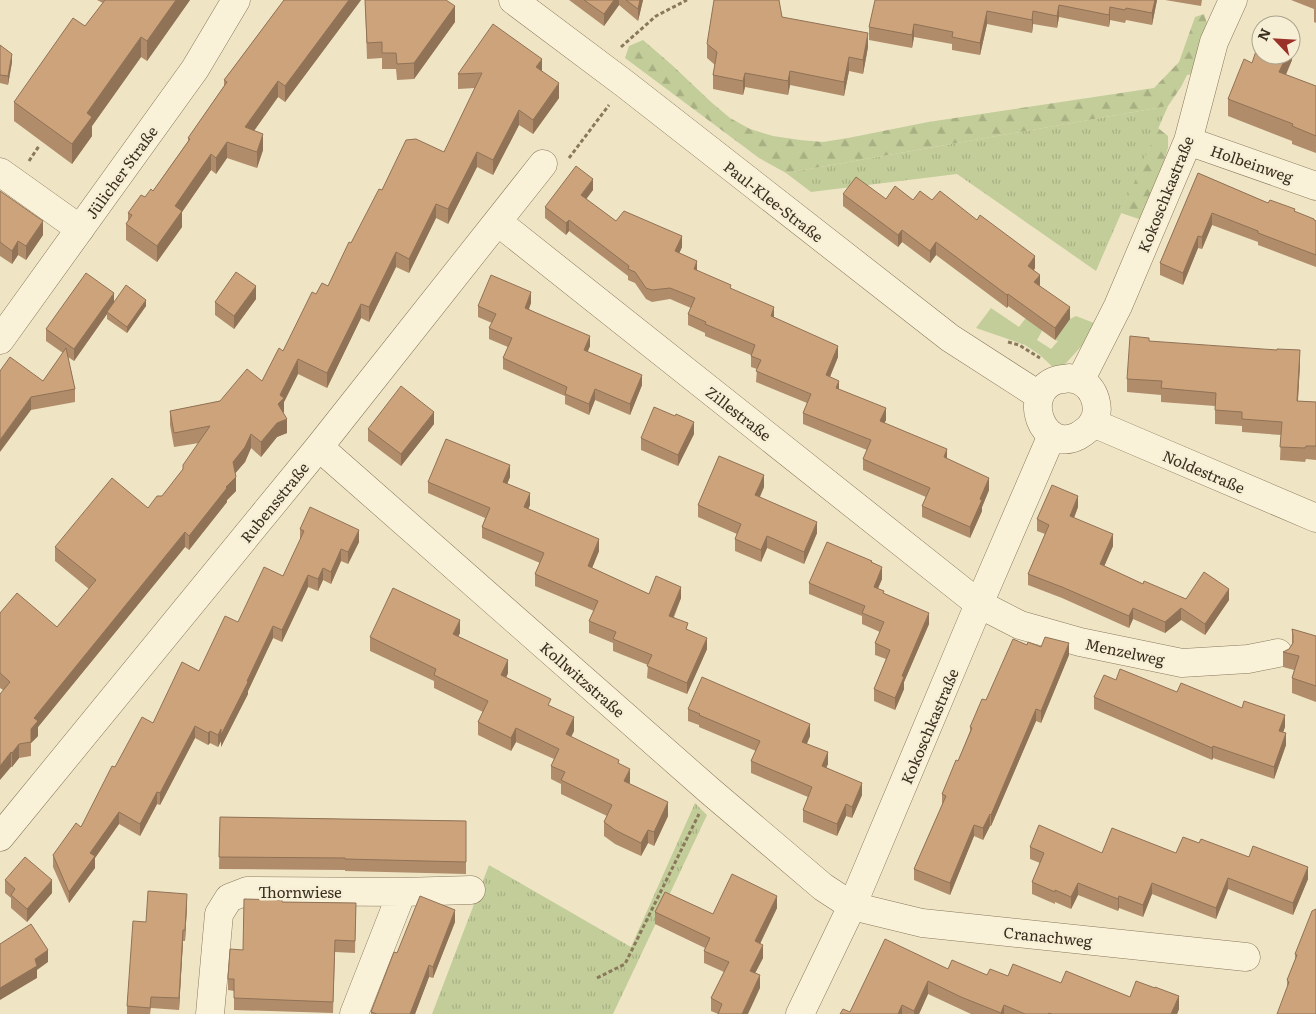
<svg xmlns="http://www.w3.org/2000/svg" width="1316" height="1014" font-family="Literata,serif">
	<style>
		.grass { fill: url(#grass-tufts) }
		.forest { fill: url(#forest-firs) }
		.garden { fill: #c3cd99 }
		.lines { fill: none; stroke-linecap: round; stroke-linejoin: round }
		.minor-casing { stroke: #8a785b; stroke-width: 29 }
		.tertiary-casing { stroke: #8a785b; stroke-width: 29 }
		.path { stroke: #8a785b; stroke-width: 3; stroke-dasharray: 4 2.5; stroke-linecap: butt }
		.minor { stroke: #f9f2d9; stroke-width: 28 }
		.tertiary { stroke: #f9f2d9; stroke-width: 28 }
		.wall { fill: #b08c6a }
		.shaded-wall { fill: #907256 }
		.building { fill: #cda37b; stroke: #907256 }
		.labels { text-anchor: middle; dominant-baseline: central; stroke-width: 5; stroke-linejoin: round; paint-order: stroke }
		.street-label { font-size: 15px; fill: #3a2e1f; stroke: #f6efd5 }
	</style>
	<defs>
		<pattern id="grass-tufts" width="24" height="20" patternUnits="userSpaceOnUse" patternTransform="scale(1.25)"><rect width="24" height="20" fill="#c3cd99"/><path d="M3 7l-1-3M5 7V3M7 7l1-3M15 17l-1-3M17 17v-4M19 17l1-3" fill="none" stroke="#a8b083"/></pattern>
		<pattern id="forest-firs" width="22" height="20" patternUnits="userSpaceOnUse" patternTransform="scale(1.25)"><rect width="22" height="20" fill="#c3cd99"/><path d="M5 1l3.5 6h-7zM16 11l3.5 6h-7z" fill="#a8b083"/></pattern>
	</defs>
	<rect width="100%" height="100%" fill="#efe5c5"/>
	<path class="grass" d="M 1168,106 L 1096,271 L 957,174 L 811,192 L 786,173 Z
		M 695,803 L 707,815 L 613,1014 L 432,1014 L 489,865 L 631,947 Z"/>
	<path class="forest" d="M 1204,14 L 1207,23 L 1193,74 L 1187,75 L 1181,87 L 1168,106 L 786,173 L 759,158 L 625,58 L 629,46 L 643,40 L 672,65 L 711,102 L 730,118 L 750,129 L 773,136 L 800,140 L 823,142 L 848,138 L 928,122 L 1154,88 L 1179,62 L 1195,17 Z
		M 1158,128 L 1168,136 L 1168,148 L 1145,221 L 1121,213 Z"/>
	<path class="garden" d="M 1043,295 L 1042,331 L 1037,340 L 1051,349 L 1058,341 L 1055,340 L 1070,319 L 1076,316 L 1094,323 L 1087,340 L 1058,372 L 1040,355 L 1025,345 L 976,328 L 991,308 L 1019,327 Z"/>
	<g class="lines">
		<defs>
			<path id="minor" d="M 513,0 L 625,84 L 950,338 L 1040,396
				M 1188,141 L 1316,186
				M 0,172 L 80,229
				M 498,222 L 979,604 L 1020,625 L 1080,642 L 1182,663 L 1248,659 L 1278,653
				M 1069,378 C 1072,379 1077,379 1080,381 C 1095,388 1102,410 1092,424 C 1089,429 1083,433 1078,436 C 1042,454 1020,392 1057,380 C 1061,379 1065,379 1069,378 Z
				M 1080,381 L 1118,306 L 1188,141 L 1214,42 L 1233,0
				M 1093,423 L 1316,518
				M 319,447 L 710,791 L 823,887 L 852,906 L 922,923 L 1246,957
				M 0,837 L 319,447 L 543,164
				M 210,1014 L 219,914 L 229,898 L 247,891 L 402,892 L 471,890
				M 354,1014 L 402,892
				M 800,1014 L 852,906 L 979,604 L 1052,435"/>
			<path id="tertiary" d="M 0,340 L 195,69 L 236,0"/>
		</defs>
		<use href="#minor" class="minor-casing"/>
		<use href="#tertiary" class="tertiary-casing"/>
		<path class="path" d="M 621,47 L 656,16 L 687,0
			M 569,158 L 609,105
			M 29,161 L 39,146
			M 1008,342 L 1019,345 L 1040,358
			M 597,978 L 625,964 L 699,814"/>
		<use href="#minor" class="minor"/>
		<use href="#tertiary" class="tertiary"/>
	</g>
	<path class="wall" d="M 97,0 L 190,0 L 147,61 L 141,57 L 92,126 L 92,136 L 72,164 L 14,121 L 14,102 L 85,26 L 103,3 Z
		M 284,0 L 361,0 L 285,102 L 278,97 L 254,131 L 263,150 L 257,168 L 227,158 L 216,174 L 211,170 L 182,212 L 182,227 L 157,262 L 126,240 L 126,224 L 128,221 L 128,213 L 145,197 L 153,191 L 188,141 L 188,138 L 224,86 L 224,80 Z
		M 365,0 L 446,0 L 455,22 L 414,79 L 397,80 L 396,69 L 382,69 L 382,58 L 367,59 Z
		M 569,0 L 643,0 L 638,21 L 619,5 L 604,26 Z
		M 943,0 L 1157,0 L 1152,25 L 1126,20 L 1125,23 L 1110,20 L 1109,27 L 1059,17 L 1057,28 L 1033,24 L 1032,33 L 987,24 L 980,55 L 952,50 L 952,44 L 914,37 L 912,48 L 869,40 L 869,27 Z
		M 1165,0 L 1202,0 L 1201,6 Z
		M 1291,0 L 1316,0 L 1316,23 L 1314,22 L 1314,9 Z
		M 782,17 L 868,47 L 863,74 L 849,71 L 844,96 L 790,85 L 788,95 L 745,87 L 743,95 L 713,89 L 713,75 L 715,65 L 707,58 L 707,44 Z
		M 0,45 L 12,62 L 8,85 L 0,83 Z
		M 1292,60 L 1286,75 L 1316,86 L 1316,153 L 1292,144 L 1292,141 L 1228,116 L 1228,99 L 1252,63 Z
		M 542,71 L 559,98 L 533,134 L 519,125 L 493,175 L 477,167 L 448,224 L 436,218 L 409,273 L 396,267 L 369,322 L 361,318 L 327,388 L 298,374 L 284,402 L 283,413 L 287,433 L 277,437 L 261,457 L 251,448 L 245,462 L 235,473 L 236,491 L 227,500 L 227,502 L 189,550 L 185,547 L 38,727 L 38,736 L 31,743 L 31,756 L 19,758 L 12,767 L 11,767 L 3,690 L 0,688 L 0,613 L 57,627 L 89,589 L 55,561 L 55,547 L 148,508 L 162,496 L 183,470 L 199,443 L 174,447 L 170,425 L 170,411 L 220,401 L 262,381 L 283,351 L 316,294 L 328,286 L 351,243 L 382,190 L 444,152 L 475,88 L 458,89 L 458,74 Z
		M 1198,173 L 1268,203 L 1295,212 L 1316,221 L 1316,267 L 1258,245 L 1258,242 L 1212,225 L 1202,249 L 1198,248 L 1183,285 L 1160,275 L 1160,263 Z
		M 593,190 L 586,199 L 616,221 L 682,247 L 679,253 L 697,271 L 731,289 L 774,317 L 838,357 L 830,377 L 839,390 L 886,420 L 884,423 L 947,459 L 989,490 L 982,507 L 982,511 L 970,538 L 922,517 L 922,506 L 926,497 L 863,470 L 863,459 L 867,450 L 803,424 L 803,413 L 807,403 L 756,382 L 757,369 L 751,367 L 751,355 L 705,336 L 705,333 L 688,325 L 688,314 L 691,308 L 670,299 L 652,302 L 646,299 L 635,283 L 628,280 L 628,276 L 569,231 L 566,235 L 545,218 L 545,207 Z
		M 0,191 L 43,235 L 26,260 L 18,255 L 12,264 L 0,256 Z
		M 843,194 L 886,199 L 932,200 L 1035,268 L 1034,270 L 1040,286 L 1070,319 L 1055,340 L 1008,306 L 1007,308 L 936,255 L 930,263 L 902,242 L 898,247 L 843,206 Z
		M 256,299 L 234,329 L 215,315 L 215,302 Z
		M 114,302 L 146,306 L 127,333 L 107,319 L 107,314 L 74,361 L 68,357 L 75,389 L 75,402 L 31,410 L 0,371 L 43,381 L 63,353 L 46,341 L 46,329 Z
		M 531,303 L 529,309 L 590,346 L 587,352 L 642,385 L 630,415 L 595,400 L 589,415 L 565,404 L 565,396 L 503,369 L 503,358 L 508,347 L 489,339 L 489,328 L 492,323 L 478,317 L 478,306 Z
		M 1149,341 L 1300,364 L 1298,401 L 1316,402 L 1316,460 L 1306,459 L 1305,462 L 1280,460 L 1281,435 L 1242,432 L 1242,426 L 1215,424 L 1215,406 L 1161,402 L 1161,395 L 1127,392 L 1127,379 Z
		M 434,424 L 401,466 L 368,441 L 368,429 Z
		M 694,434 L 678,466 L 641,450 L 641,438 Z
		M 510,477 L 507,484 L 530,505 L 528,509 L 599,551 L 592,568 L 649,594 L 681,598 L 674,617 L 688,630 L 707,649 L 687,694 L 647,678 L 648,665 L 613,651 L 613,643 L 589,633 L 589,621 L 594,611 L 535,586 L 535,574 L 540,563 L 482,538 L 482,527 L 485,518 L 428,493 L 428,482 Z
		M 764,487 L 760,497 L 817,533 L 804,564 L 767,548 L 761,562 L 735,551 L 735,539 L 737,534 L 698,517 L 698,505 Z
		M 1078,507 L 1074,518 L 1113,546 L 1104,566 L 1143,584 L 1186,599 L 1229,600 L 1205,635 L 1181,620 L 1165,633 L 1133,619 L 1129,628 L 1062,598 L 1028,585 L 1028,574 L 1045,534 L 1037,531 L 1037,519 Z
		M 300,529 L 359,542 L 348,564 L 341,561 L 331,584 L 323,580 L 318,591 L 308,587 L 282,642 L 273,638 L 248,691 L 248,694 L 221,747 L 221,741 L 218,747 L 210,743 L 208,745 L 195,738 L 160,805 L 157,804 L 140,836 L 119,824 L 95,858 L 95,868 L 69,903 L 53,867 L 53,855 L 81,827 L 115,767 L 153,723 L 199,671 L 238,622 L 283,576 L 300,540 Z
		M 872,562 L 882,579 L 878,588 L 884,594 L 929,624 L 904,682 L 904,689 L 895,710 L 874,701 L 874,689 L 886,659 L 875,655 L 875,643 L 880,632 L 862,624 L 862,616 L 809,594 L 809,583 Z
		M 1292,629 L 1316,636 L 1316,702 L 1292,693 L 1292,678 L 1294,670 L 1283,667 L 1283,652 L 1289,649 L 1292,644 Z
		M 460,633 L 458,636 L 508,673 L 506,678 L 551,707 L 574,731 L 571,737 L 619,764 L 630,782 L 629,784 L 668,816 L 654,846 L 648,843 L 641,856 L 615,844 L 604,836 L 604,822 L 607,816 L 561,794 L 561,784 L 551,779 L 551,766 L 554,759 L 516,742 L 511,751 L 478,735 L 478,722 L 483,712 L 434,688 L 434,681 L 370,651 L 370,637 Z
		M 1027,645 L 1041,647 L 1069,655 L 1041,723 L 1036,721 L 991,826 L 990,826 L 983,840 L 974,836 L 950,895 L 914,880 L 914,869 L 942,805 L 942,794 L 958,761 L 970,731 L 970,727 L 986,700 Z
		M 1116,680 L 1285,727 L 1283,732 L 1286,745 L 1274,779 L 1213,758 L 1212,760 L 1094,709 L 1094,697 Z
		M 688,709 L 810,736 L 807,744 L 828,764 L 826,767 L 862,795 L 852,818 L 846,816 L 837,836 L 803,822 L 803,810 L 808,797 L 751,773 L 751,761 L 756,751 L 699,727 L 699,725 L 688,721 Z
		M 220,817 L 466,821 L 466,874 L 345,871 L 345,870 L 219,869 Z
		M 1199,843 L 1249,857 L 1308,879 L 1293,915 L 1228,889 L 1216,919 L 1152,894 L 1143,917 L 1119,908 L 1118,911 L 1078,895 L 1071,909 L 1055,902 L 1055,904 L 1032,894 L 1032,882 L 1040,863 L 1030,859 L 1030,847 L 1102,853 L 1176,853 Z
		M 5,880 L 52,893 L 27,922 L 11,908 L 11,898 L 5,893 Z
		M 282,902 L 356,903 L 355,953 L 335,952 L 333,1013 L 234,1010 L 234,991 L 228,990 L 228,979 L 243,950 Z
		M 187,905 L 185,941 L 183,941 L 179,1010 L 151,1008 L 150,1014 L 127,1014 L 127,1006 L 146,922 Z
		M 777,908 L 760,944 L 763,958 L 755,973 L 760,988 L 718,1014 L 711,1011 L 711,998 L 724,972 L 704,963 L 704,951 L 705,948 L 655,924 L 655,912 L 713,914 Z
		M 1316,909 L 1287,989 L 1287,980 L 1295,960 L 1295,954 Z
		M 455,922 L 433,978 L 429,977 L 415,1014 L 371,1014 L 371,1012 L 397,953 Z
		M 948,969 L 987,975 L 1008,976 L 1061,983 L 1130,997 L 1179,1009 L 1177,1014 L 971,1014 L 928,994 L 919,1014 L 840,1014 L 850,1012 Z"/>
	<path class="shaded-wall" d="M 176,0 L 190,0 L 147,61 L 147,41 Z
		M 349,0 L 361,0 L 285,102 L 285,86 Z
		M 614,0 L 619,0 L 619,5 L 604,26 L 604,14 Z
		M 640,0 L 643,0 L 638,21 L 638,9 Z
		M 1155,0 L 1157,0 L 1152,25 L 1152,13 Z
		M 1059,5 L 1059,17 L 1057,28 L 1057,16 Z
		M 455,6 L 455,22 L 414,79 L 414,63 Z
		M 1110,7 L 1110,20 L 1109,27 L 1109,15 Z
		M 987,11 L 987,24 L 980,55 L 980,43 Z
		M 1033,11 L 1033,24 L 1032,33 L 1032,20 Z
		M 914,24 L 914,37 L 912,48 L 912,35 Z
		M 868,33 L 868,47 L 863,74 L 863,60 Z
		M 141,37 L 141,57 L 92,126 L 92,136 L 72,164 L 72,144 L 87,113 Z
		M 1292,42 L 1292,60 L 1279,89 L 1279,72 L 1287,55 L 1291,55 L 1291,44 Z
		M 12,54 L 12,62 L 8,85 L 8,76 Z
		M 849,57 L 849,71 L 844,96 L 844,82 Z
		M 542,59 L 542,73 L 536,67 Z
		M 790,71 L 790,85 L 788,95 L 788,81 Z
		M 745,73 L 745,87 L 743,95 L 743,81 Z
		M 278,81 L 278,97 L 245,143 L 245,127 Z
		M 559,83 L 559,98 L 533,134 L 533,120 Z
		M 519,110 L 519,125 L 493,175 L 493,160 Z
		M 263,134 L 263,150 L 257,168 L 257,152 Z
		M 227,142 L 227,158 L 216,174 L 216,158 Z
		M 477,152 L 477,167 L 448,224 L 448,209 Z
		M 211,154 L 211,170 L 182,212 L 182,227 L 157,262 L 157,246 L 175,206 Z
		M 593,179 L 593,190 L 581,206 L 581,195 Z
		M 436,204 L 436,218 L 409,273 L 409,259 Z
		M 1212,213 L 1212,225 L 1202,249 L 1202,237 Z
		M 569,220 L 569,231 L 566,235 L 566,223 Z
		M 43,221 L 43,235 L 26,260 L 26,246 Z
		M 902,230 L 902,242 L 898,247 L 898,235 Z
		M 682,236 L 682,247 L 675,263 L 675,251 Z
		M 1198,236 L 1198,248 L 1183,285 L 1183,273 Z
		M 18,241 L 18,255 L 12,264 L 12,251 Z
		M 936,242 L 936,255 L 930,263 L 930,251 Z
		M 396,252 L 396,267 L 369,322 L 369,307 Z
		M 1035,256 L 1035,268 L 1028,278 L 1028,266 Z
		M 697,261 L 697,273 L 694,269 Z
		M 1040,275 L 1040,287 L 1034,282 Z
		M 256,286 L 256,299 L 234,329 L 234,316 Z
		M 531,292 L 531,303 L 525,318 L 525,308 Z
		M 114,293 L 114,305 L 107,312 L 107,314 L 74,361 L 74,349 Z
		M 1008,294 L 1008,306 L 1007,308 L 1007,295 Z
		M 146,300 L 146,306 L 127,333 L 127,327 Z
		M 361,304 L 361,318 L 327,388 L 327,373 Z
		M 774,307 L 774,319 L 771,316 Z
		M 1070,307 L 1070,319 L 1055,340 L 1055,328 Z
		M 590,336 L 590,346 L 584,361 L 584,350 Z
		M 838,346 L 838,357 L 826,386 L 826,375 Z
		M 1300,350 L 1300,364 L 1297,414 L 1297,401 Z
		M 298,359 L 298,374 L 284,402 L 284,412 L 278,419 L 278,404 L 280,395 Z
		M 642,375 L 642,385 L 630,415 L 630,404 Z
		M 839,381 L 839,392 L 836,388 Z
		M 595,389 L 595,400 L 589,415 L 589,404 Z
		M 31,397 L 31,410 L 0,452 L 0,440 Z
		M 886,408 L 886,420 L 880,432 L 880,421 Z
		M 434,412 L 434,424 L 401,466 L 401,454 Z
		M 287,419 L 287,433 L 277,437 L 261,457 L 261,442 L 277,423 Z
		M 694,422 L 694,434 L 678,466 L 678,455 Z
		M 251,434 L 251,448 L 245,462 L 233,476 L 233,462 Z
		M 947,449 L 947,461 L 944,457 Z
		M 510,465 L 510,477 L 503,494 L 503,482 Z
		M 764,475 L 764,487 L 755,507 L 755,495 Z
		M 236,477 L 236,491 L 227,500 L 227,502 L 189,550 L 189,536 L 226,487 Z
		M 989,478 L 989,490 L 982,507 L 982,511 L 970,538 L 970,527 L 980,499 Z
		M 530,493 L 530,505 L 524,519 L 524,507 Z
		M 1078,496 L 1078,507 L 1070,528 L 1070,516 Z
		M 817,522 L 817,533 L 804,564 L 804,552 Z
		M 359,530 L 359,542 L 348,564 L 348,552 Z
		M 185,532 L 185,547 L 38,727 L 38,736 L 31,743 L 31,756 L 31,729 L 34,718 Z
		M 1113,534 L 1113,546 L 1100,576 L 1100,564 Z
		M 767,536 L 767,548 L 761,562 L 761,550 Z
		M 599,539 L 599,551 L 588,578 L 588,566 Z
		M 341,549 L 341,561 L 331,584 L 331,572 Z
		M 882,567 L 882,579 L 874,598 L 874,587 Z
		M 323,568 L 323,580 L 318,591 L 318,579 Z
		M 308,575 L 308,587 L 282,642 L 282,630 Z
		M 681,587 L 681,598 L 669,627 L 669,616 Z
		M 1229,589 L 1229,600 L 1205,635 L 1205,624 Z
		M 1133,608 L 1133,619 L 1129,628 L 1129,616 Z
		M 1181,608 L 1181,620 L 1165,633 L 1165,622 Z
		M 929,613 L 929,624 L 904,682 L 904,689 L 895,710 L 895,698 L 902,676 Z
		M 460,620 L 460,633 L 453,647 L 453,634 Z
		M 273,626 L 273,638 L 248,691 L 248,694 L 221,747 L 221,741 L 218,747 L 218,735 L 247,681 Z
		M 707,638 L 707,649 L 687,694 L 687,683 Z
		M 1069,643 L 1069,655 L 1041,723 L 1041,711 Z
		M 508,660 L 508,673 L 501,688 L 501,675 Z
		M 1036,709 L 1036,721 L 991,826 L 991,815 Z
		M 1285,715 L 1285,727 L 1279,743 L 1279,731 Z
		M 574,717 L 574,731 L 566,747 L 566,734 Z
		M 810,724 L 810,736 L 802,754 L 802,742 Z
		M 195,726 L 195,738 L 160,805 L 160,793 Z
		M 516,728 L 516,742 L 511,751 L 511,738 Z
		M 210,731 L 210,743 L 208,745 L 208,733 Z
		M 1286,733 L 1286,745 L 1274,779 L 1274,767 Z
		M 19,744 L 19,758 L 12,767 L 12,753 Z
		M 1213,746 L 1213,758 L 1212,760 L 1212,748 Z
		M 11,752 L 11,767 L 0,780 L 0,766 Z
		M 828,752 L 828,764 L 822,777 L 822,766 Z
		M 630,769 L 630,782 L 624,794 L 624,781 Z
		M 862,783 L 862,795 L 852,818 L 852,807 Z
		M 157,792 L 157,804 L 140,836 L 140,824 Z
		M 668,802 L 668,816 L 654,846 L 654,832 Z
		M 846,804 L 846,816 L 837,836 L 837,824 Z
		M 119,812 L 119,824 L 95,858 L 95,868 L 69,903 L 69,892 L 90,853 Z
		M 990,814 L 990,826 L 983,840 L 983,828 Z
		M 974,825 L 974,836 L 950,895 L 950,883 Z
		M 648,830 L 648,843 L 641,856 L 641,843 Z
		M 1308,867 L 1308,879 L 1293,915 L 1293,903 Z
		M 1228,878 L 1228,889 L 1216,919 L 1216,908 Z
		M 52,880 L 52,893 L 27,922 L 27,909 Z
		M 1078,883 L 1078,895 L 1071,909 L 1071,897 Z
		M 1152,883 L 1152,894 L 1143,917 L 1143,905 Z
		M 187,894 L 187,905 L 185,941 L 185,930 Z
		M 777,896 L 777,908 L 755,954 L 755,941 Z
		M 1119,896 L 1119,908 L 1118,911 L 1118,899 Z
		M 455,910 L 455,922 L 433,978 L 433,967 Z
		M 183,930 L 183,941 L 179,1010 L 179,998 Z
		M 763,945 L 763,958 L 750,983 L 750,971 Z
		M 48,950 L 48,962 L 37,970 L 37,978 L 0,1000 L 0,988 L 35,959 Z
		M 429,965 L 429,977 L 415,1014 L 410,1014 Z
		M 760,975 L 760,988 L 748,1014 L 742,1014 Z
		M 928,981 L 928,994 L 919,1014 L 914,1014 L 914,1011 Z
		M 1179,996 L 1179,1009 L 1177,1014 L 1171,1014 Z
		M 902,1005 L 902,1014 L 898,1014 Z
		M 1004,1005 L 1004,1014 L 1001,1014 L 1001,1013 Z"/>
	<path class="building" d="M 105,0 L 176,0 L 147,41 L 141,37 L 87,113 L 92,117 L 72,144 L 14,102 L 73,18 L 85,26 Z
		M 284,0 L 349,0 L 285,86 L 278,81 L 245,127 L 263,134 L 257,152 L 227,142 L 216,158 L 211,154 L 175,206 L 182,211 L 157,246 L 126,224 L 132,215 L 128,213 L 141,195 L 145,197 L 151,189 L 153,191 L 190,139 L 188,138 L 227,82 L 224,80 L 231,71 Z
		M 365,0 L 446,0 L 455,6 L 414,63 L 397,64 L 396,53 L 382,53 L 382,42 L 367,43 Z
		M 584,0 L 614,0 L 604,14 Z
		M 626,0 L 640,0 L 638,9 Z
		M 714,0 L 779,0 L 782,17 L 868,33 L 863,60 L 849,57 L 844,82 L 790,71 L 788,81 L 745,73 L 743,81 L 713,75 L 717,52 L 707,44 Z
		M 875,0 L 1155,0 L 1152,13 L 1126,8 L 1125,10 L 1110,7 L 1109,15 L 1059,5 L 1057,16 L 1033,11 L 1032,20 L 987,11 L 980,43 L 952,37 L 953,32 L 914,24 L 912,35 L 869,27 Z
		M 493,24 L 542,59 L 536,67 L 559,83 L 533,120 L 519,110 L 493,160 L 477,152 L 448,209 L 436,204 L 409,259 L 396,252 L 369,307 L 361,304 L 327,373 L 298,359 L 280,395 L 284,398 L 278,404 L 287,419 L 277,423 L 261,442 L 251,434 L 245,447 L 233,462 L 236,477 L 226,487 L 227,488 L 189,536 L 185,532 L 34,718 L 38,721 L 31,729 L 31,742 L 19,744 L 12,753 L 11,752 L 0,766 L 0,694 L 10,682 L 0,673 L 0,613 L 17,593 L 57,627 L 96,580 L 55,547 L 112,478 L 148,508 L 157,496 L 162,496 L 183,469 L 183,465 L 210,426 L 174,433 L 170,411 L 220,401 L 247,369 L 262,381 L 279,348 L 283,351 L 312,292 L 316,294 L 322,283 L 328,286 L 349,242 L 351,243 L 379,189 L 382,190 L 406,140 L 416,139 L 444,152 L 482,73 L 458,74 Z
		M 1261,36 L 1261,55 L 1287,55 L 1279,72 L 1316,86 L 1316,136 L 1292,126 L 1293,124 L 1228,99 L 1244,59 L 1252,63 Z
		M 0,45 L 12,54 L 8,76 L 0,75 Z
		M 576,166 L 593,179 L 581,195 L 616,221 L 624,211 L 682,236 L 675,251 L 697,261 L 694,269 L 731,285 L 730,288 L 774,307 L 771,316 L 838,346 L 826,375 L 839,381 L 836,388 L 886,408 L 880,421 L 947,449 L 944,457 L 989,478 L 980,499 L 982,500 L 970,527 L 922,506 L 930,488 L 863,459 L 871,440 L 803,413 L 811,394 L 756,371 L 761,360 L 751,356 L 755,345 L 705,324 L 706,322 L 688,314 L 695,298 L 670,288 L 652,290 L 646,288 L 635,272 L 628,269 L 629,266 L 569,220 L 566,223 L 545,207 Z
		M 1198,173 L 1268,203 L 1270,200 L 1295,209 L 1294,211 L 1314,219 L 1314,220 L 1316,221 L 1316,255 L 1258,233 L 1258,231 L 1212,213 L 1202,237 L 1198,236 L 1183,273 L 1160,263 Z
		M 856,177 L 886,199 L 895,186 L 913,200 L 920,191 L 932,200 L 940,191 L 977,220 L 980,215 L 1035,256 L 1028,266 L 1040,275 L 1034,282 L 1070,307 L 1055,328 L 1008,294 L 1007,295 L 936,242 L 930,251 L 902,230 L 898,235 L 843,194 Z
		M 0,191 L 43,221 L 26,246 L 18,241 L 12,251 L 0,242 Z
		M 236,272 L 256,286 L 234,316 L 215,302 Z
		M 86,273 L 114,293 L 74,349 L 46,329 Z
		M 491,275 L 531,292 L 525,308 L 590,336 L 584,350 L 642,375 L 630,404 L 595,389 L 589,404 L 565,394 L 567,387 L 503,358 L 512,338 L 489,328 L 496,314 L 478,306 Z
		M 126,285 L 146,300 L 127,327 L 107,312 Z
		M 1130,336 L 1149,338 L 1149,341 L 1277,350 L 1277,349 L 1300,350 L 1297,401 L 1316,402 L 1316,446 L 1306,446 L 1305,448 L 1280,447 L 1282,422 L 1242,419 L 1242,412 L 1215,410 L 1216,393 L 1161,388 L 1162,381 L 1127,379 Z
		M 66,348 L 75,389 L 31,397 L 0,440 L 0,371 L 10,357 L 43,381 Z
		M 401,386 L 434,412 L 401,454 L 368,429 Z
		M 654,407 L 675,416 L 676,414 L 694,422 L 678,455 L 641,438 Z
		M 446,439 L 510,465 L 503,482 L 530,493 L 524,507 L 599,539 L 588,566 L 649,594 L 656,576 L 681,587 L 669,616 L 688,623 L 686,629 L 707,638 L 687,683 L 647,666 L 652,655 L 613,639 L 616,632 L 589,621 L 598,601 L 535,574 L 544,553 L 482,527 L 490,508 L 428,482 Z
		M 719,456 L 764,475 L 755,495 L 817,522 L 804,552 L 767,536 L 761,550 L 735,539 L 741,524 L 698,505 Z
		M 1052,485 L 1078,496 L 1070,516 L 1113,534 L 1100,564 L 1143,584 L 1144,581 L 1186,599 L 1204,572 L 1229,589 L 1205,624 L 1181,608 L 1165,622 L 1133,608 L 1129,616 L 1062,587 L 1028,574 L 1049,525 L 1037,519 Z
		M 310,507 L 359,530 L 348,552 L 341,549 L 331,572 L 323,568 L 318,579 L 308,575 L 282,630 L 273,626 L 247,681 L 248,682 L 221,735 L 221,729 L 218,735 L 210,731 L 208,733 L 195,726 L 160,793 L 157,792 L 140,824 L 119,812 L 90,853 L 95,856 L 69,892 L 53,855 L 76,823 L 81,827 L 112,766 L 115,767 L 142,717 L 153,723 L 182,662 L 199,671 L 225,616 L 238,622 L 264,567 L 283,576 L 304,531 L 300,529 Z
		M 827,542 L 872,561 L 871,562 L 882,567 L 874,587 L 884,591 L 883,593 L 929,613 L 902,676 L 904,677 L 895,698 L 874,689 L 890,650 L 875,643 L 884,622 L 862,613 L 865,606 L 809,583 Z
		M 393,588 L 460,620 L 453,634 L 508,660 L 501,675 L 551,699 L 548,705 L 574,717 L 566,734 L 619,760 L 618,763 L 630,769 L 624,781 L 668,802 L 654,832 L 648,830 L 641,843 L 615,830 L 604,822 L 612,805 L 561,780 L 565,772 L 551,766 L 559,749 L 516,728 L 511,738 L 478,722 L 488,701 L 434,675 L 436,669 L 370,637 Z
		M 1292,629 L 1316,636 L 1316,686 L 1292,678 L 1299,656 L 1283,652 L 1289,649 L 1293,643 L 1293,635 Z
		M 1045,637 L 1069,643 L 1041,711 L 1036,709 L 991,815 L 990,814 L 983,828 L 974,825 L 950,883 L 914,869 L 946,796 L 942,794 L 956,760 L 958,761 L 972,728 L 970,727 L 982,699 L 986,700 L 1013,639 L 1027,645 L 1028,642 L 1041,647 Z
		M 1120,669 L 1177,692 L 1181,683 L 1242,708 L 1244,701 L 1285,715 L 1279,731 L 1286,733 L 1274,767 L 1213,746 L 1212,748 L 1094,697 L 1104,675 L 1116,680 Z
		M 702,677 L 810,724 L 802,742 L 828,752 L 822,766 L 862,783 L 852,807 L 846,804 L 837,824 L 803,810 L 812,787 L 751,761 L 760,741 L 699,715 L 700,714 L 688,709 Z
		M 220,817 L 466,821 L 466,862 L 345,859 L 345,858 L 219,857 Z
		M 1039,825 L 1102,853 L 1112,828 L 1176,853 L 1183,837 L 1199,843 L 1201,839 L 1249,857 L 1253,846 L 1308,867 L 1293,903 L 1228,878 L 1216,908 L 1152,883 L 1143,905 L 1119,896 L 1118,899 L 1078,883 L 1071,897 L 1055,890 L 1055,892 L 1032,882 L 1044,853 L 1030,847 Z
		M 25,857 L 52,880 L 27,909 L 11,895 L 15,889 L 5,880 Z
		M 732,874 L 777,896 L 755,941 L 763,945 L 750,971 L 760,975 L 742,1014 L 718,1014 L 722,1004 L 711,998 L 729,962 L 704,951 L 710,938 L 655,912 L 665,892 L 713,914 Z
		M 148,891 L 187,894 L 185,930 L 183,930 L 179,998 L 151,997 L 150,1008 L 127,1006 L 133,921 L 146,922 Z
		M 420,896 L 455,910 L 433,967 L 429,965 L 410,1014 L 377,1014 L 371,1012 L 394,952 L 397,953 Z
		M 244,899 L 282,900 L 282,902 L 356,903 L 355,941 L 335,940 L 333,1002 L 234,998 L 234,979 L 228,979 L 230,949 L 243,950 Z
		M 1316,909 L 1316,1014 L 1277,1014 L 1289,982 L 1287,980 L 1297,955 L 1295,954 L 1312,911 Z
		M 31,924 L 48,950 L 35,959 L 37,966 L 0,988 L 0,944 Z
		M 885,939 L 948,969 L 952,960 L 987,975 L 990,969 L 1008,976 L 1013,964 L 1061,983 L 1066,971 L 1130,997 L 1136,981 L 1155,988 L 1155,987 L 1179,996 L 1171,1014 L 1052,1014 L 1049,1013 L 1048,1014 L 1025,1014 L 1004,1005 L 1001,1013 L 961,997 L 928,981 L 914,1011 L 902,1005 L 898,1014 L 840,1014 L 843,1009 L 850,1012 Z"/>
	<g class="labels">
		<g class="street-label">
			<text transform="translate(1252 163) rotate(19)">Holbeinweg</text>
			<text transform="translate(121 172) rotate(-54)">Jülicher Straße</text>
			<text transform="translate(1165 194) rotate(-68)">Kokoschkastraße</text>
			<text transform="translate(774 201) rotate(38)">Paul-Klee-Straße</text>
			<text transform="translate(739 413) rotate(38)">Zillestraße</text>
			<text transform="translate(1204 471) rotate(23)">Noldestraße</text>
			<text transform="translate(274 502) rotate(-51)">Rubensstraße</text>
			<text transform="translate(1125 651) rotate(12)">Menzelweg</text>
			<text transform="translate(583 679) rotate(41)">Kollwitzstraße</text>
			<text transform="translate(929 726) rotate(-67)">Kokoschkastraße</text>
			<text x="300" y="891">Thornwiese</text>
			<text transform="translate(1048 936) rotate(6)">Cranachweg</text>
		</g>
	</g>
	<g transform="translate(1276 40) rotate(295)"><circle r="24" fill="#f6efd5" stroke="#aba28c"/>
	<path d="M0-4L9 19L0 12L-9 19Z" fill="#9a322a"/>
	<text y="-8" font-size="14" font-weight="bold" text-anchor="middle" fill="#3a2e1f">N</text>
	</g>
</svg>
